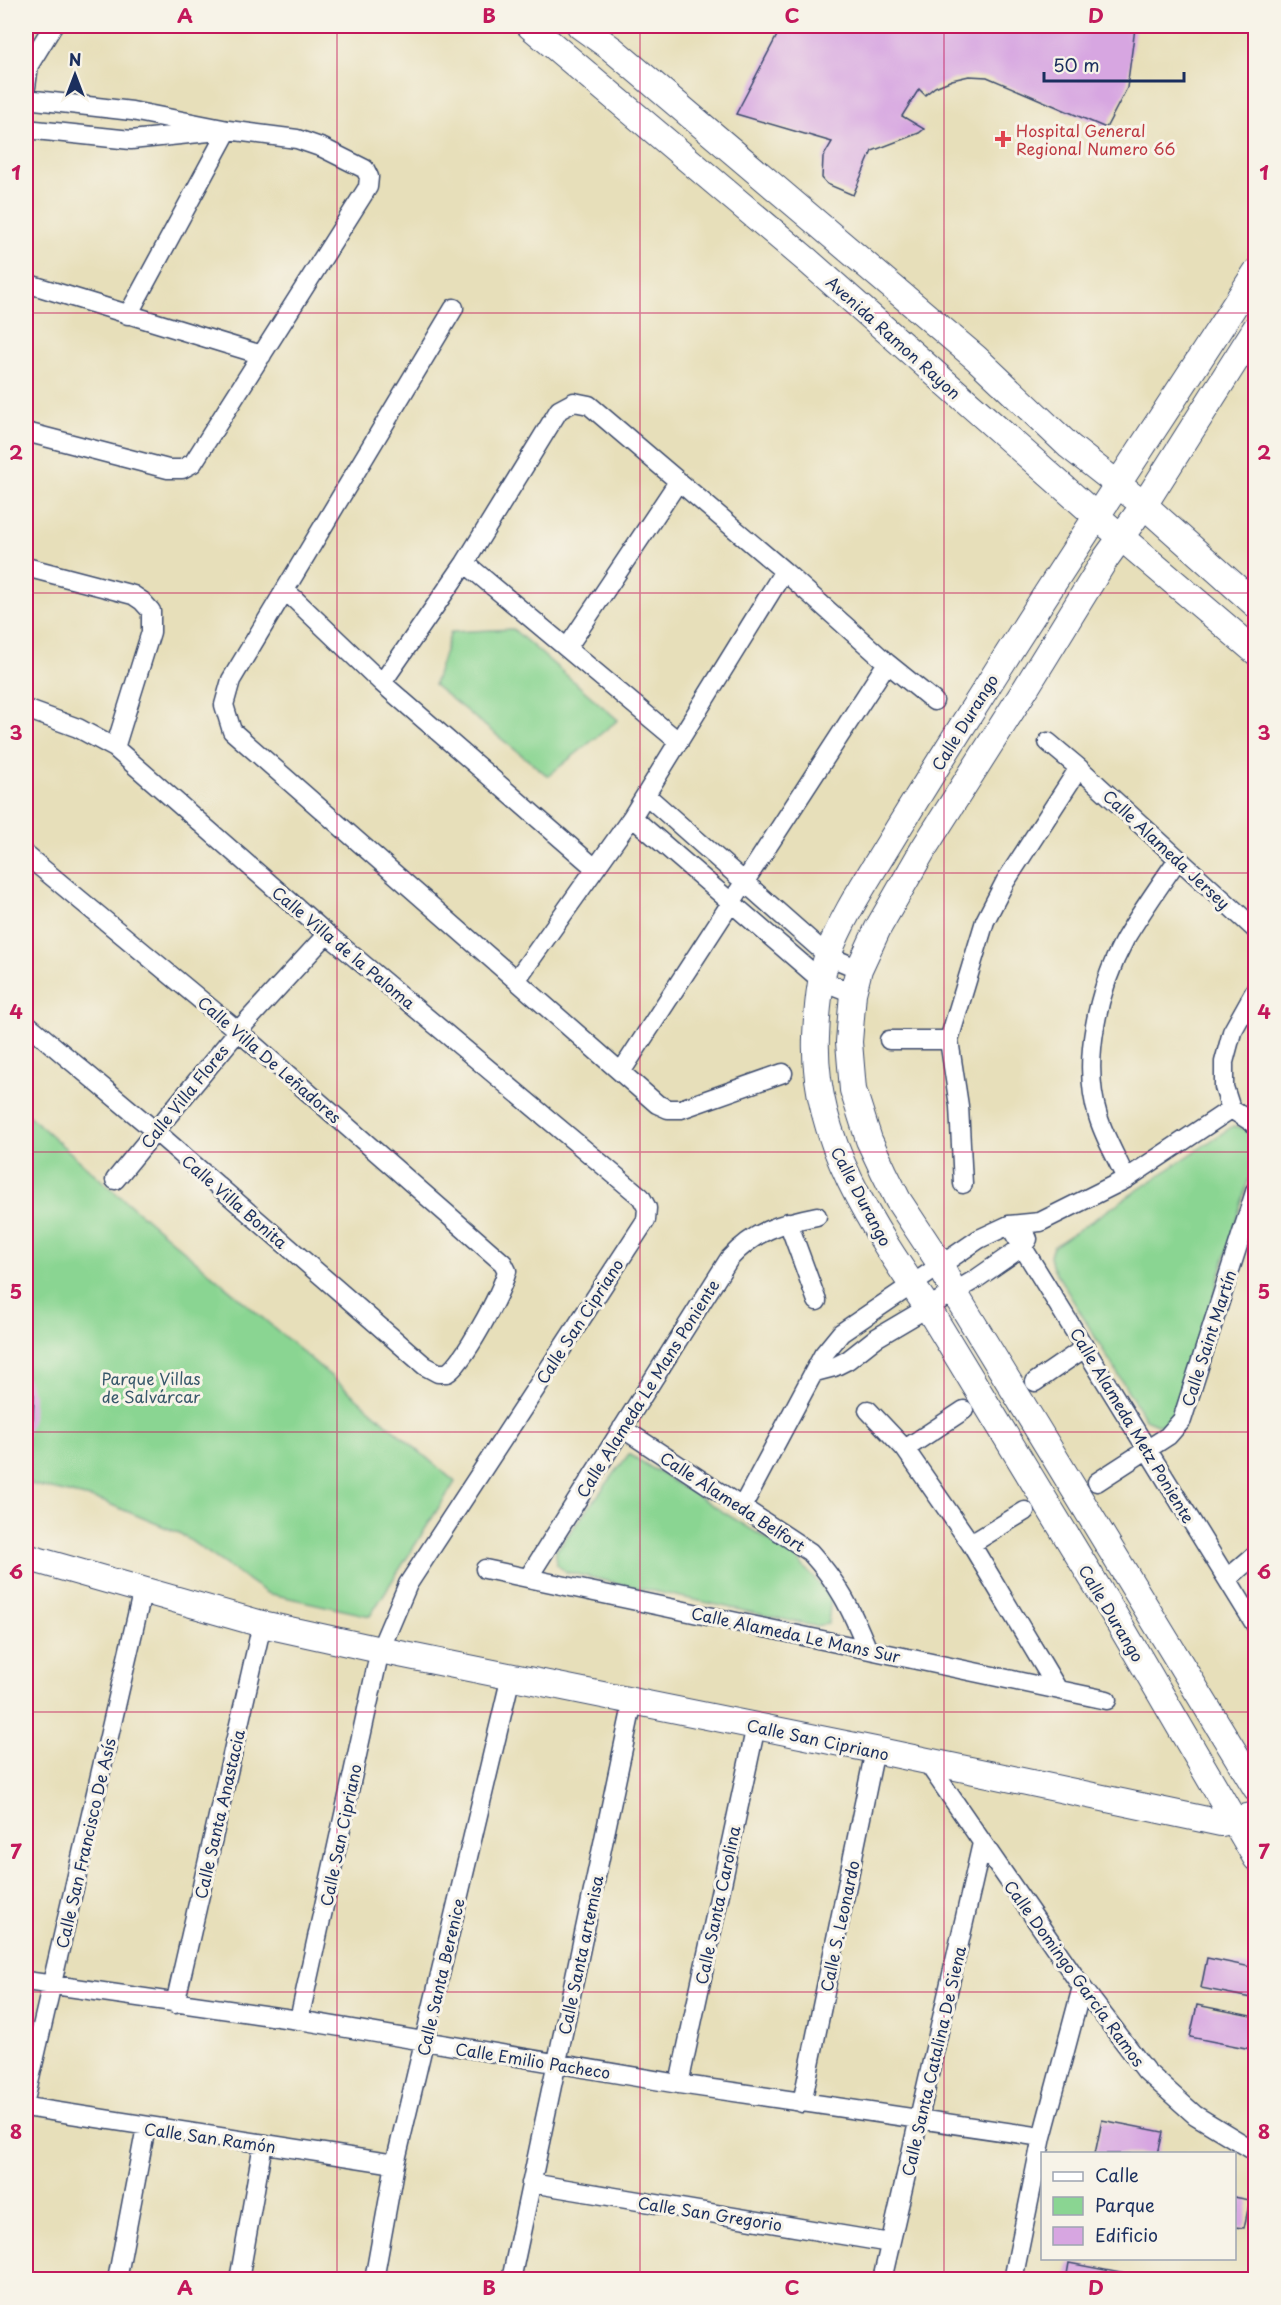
<svg xmlns="http://www.w3.org/2000/svg" width="1281" height="2305" font-family="'Playpen Sans',sans-serif">
	<style>
		.green { fill: #8ad592; stroke: #528278; stroke-width: 1.5 }
		.building { fill: #d7a6e1 }
		.lines { fill: none; stroke-linecap: round; stroke-linejoin: round }
		.street-casing { stroke: #3a496c; stroke-width: 21 }
		.secondary-casing { stroke: #3a496c; stroke-width: 28 }
		.street { stroke: #fff; stroke-width: 18 }
		.secondary { stroke: #fff; stroke-width: 26 }
		.grid { fill: none; stroke: #c2185b; stroke-width: 1.5; stroke-opacity: 0.55 }
		.health-dot { fill: #e0444e; stroke: #f7f3e8; stroke-width: 2 }
		.labels { text-anchor: middle; dominant-baseline: central; stroke-width: 6; stroke-linejoin: round; paint-order: stroke }
		.health-label { font-size: 16px; fill: #be3a42; stroke: #f7f3e8; text-anchor: start }
		.street-label { font-size: 16px; fill: #1b2f5e; stroke: #f7f3e8 }
		.park-label { font-size: 16px; fill: #37586b; stroke: #f7f3e8 }
		.neatline { fill: none; stroke: #c2185b; stroke-width: 2 }
		.grid-label { font-size: 20px; text-anchor: middle; font-weight: bold; fill: #c2185b }
	</style>
	<rect width="100%" height="100%" fill="#f7f3e8"/>
	<filter id="ink" filterUnits="userSpaceOnUse"><feTurbulence type="fractalNoise" baseFrequency=".0167" numOctaves="2"/><feDisplacementMap in="SourceGraphic" scale="12" xChannelSelector="R" yChannelSelector="G"/><feConvolveMatrix kernelMatrix="1 2 1 2 8 2 1 2 1" color-interpolation-filters="sRGB"/></filter>
	<filter id="wash" filterUnits="userSpaceOnUse"><feTurbulence type="fractalNoise" baseFrequency=".008" numOctaves="4" result="noise"/><feDisplacementMap in="SourceGraphic" scale="24" xChannelSelector="R" yChannelSelector="G"/><feGaussianBlur stdDeviation="1.35" result="paint"/><feColorMatrix in="noise" values="0 0 0 0 0 0 0 0 0 0 0 0 0 0 0 0 0 1.4 0 .05"/><feComposite in="paint" operator="in"/></filter>
	<g filter="url(#wash)">
		<rect width="100%" height="100%" fill="#e7dfba"/>
		<path class="green" d="M 513,629 L 618,720 L 548,776 L 434,685 L 451,632 Z
			M 26,1113 L 109,1187 L 455,1482 L 370,1616 L 267,1593 L 179,1533 L 102,1501 L 26,1483 Z
			M 1233,1126 L 1243,1128 L 1255,1137 L 1255,1158 L 1175,1423 L 1159,1425 L 1145,1419 L 1052,1266 L 1050,1255 L 1053,1247 Z
			M 629,1454 L 793,1555 L 831,1597 L 828,1624 L 814,1626 L 566,1572 L 556,1564 L 556,1551 Z"/>
		<g id="blocks">
			<path class="building" d="M 782,26 L 1135,26 L 1135,28 L 1127,88 L 1106,128 L 987,77 L 969,76 L 952,80 L 935,87 L 925,95 L 919,89 L 902,116 L 924,129 L 919,133 L 872,151 L 853,195 L 827,184 L 822,178 L 823,157 L 832,142 L 736,114 Z
				M 26,1376 L 34,1395 L 33,1418 L 26,1439 Z
				M 1207,1958 L 1256,1968 L 1256,1999 L 1201,1988 Z
				M 1197,2005 L 1256,2017 L 1256,2050 L 1190,2037 Z
				M 1102,2120 L 1163,2132 L 1158,2154 L 1095,2154 Z
				M 1234,2197 L 1250,2200 L 1244,2228 L 1234,2227 Z
				M 1069,2263 L 1126,2274 L 1125,2280 L 1066,2280 Z"/>
		</g>
	</g>
	<g filter="url(#ink)">
		<use href="#blocks" fill-opacity="0" stroke="#3a496c" stroke-width="1.5"/>
		<g class="lines">
			<defs>
				<path id="street" d="M 26,87 L 29,65 L 53,26
					M 26,99 L 132,111 L 228,130 L 297,139 L 323,148 L 365,169 L 369,177 L 368,187 L 193,463 L 182,469 L 168,469 L 26,432
					M 26,129 L 131,140 L 209,132
					M 26,283 L 262,355
					M 454,308 L 231,680 L 224,705 L 232,731 L 657,1104 L 668,1109 L 681,1109 L 783,1073
					M 128,315 L 228,130
					M 465,563 L 679,742
					M 26,567 L 133,595 L 142,601 L 151,611 L 151,632 L 115,748
					M 285,590 L 382,683 L 595,868
					M 567,648 L 678,482
					M 382,683 L 465,563 L 559,410 L 574,402 L 589,405 L 784,571 L 887,663 L 934,701
					M 26,709 L 78,728 L 115,748 L 327,934 L 641,1197 L 647,1208 L 646,1220 L 408,1584 L 380,1650 L 299,2020
					M 1048,742 L 1079,768 L 1256,930
					M 646,795 L 828,956 L 859,969
					M 632,817 L 822,981 L 853,993
					M 26,855 L 238,1031 L 503,1263 L 507,1271 C 501,1293 464,1363 447,1373 L 438,1373 L 425,1366 L 155,1131 L 26,1023
					M 517,979 L 632,817 L 784,571
					M 1256,989 L 1232,1032 L 1224,1062 L 1224,1087 L 1231,1109 L 1256,1125
					M 889,1040 L 949,1040
					M 621,1072 L 887,663
					M 1126,1179 C 1117,1158 1104,1137 1098,1116 C 1081,1061 1098,989 1125,939 C 1141,912 1160,885 1178,859
					M 115,1180 L 238,1031 L 327,934
					M 963,1184 L 959,1106 L 949,1040 L 985,921 L 1005,882 L 1079,768
					M 788,1222 L 817,1301
					M 1009,1225 L 1256,1626
					M 815,1372 L 834,1367 L 848,1360 L 876,1338 L 976,1279 L 1022,1247 L 1028,1239
					M 1035,1382 L 1086,1347
					M 868,1410 L 905,1449 L 971,1544 L 1057,1688
					M 622,1428 L 810,1552 C 839,1584 851,1609 867,1648
					M 905,1449 L 964,1410
					M 1097,1482 L 1168,1436 L 1182,1420 L 1256,1189
					M 742,1507 L 823,1355 L 841,1333 L 979,1239 L 1009,1225 L 1040,1222 L 1126,1179 L 1231,1109
					M 971,1544 L 1025,1511
					M 485,1569 L 1107,1700
					M 528,1578 L 729,1259 C 754,1231 781,1223 817,1216
					M 1227,1579 L 1256,1554
					M 927,1762 L 1082,1987 L 1146,2071 L 1195,2115 L 1256,2152
					M 26,1981 L 299,2020 L 679,2084 L 1042,2137
					M 175,2004 L 262,1624
					M 679,2084 L 756,1726
					M 26,2096 L 143,1589
					M 802,2103 L 875,1750
					M 26,2107 L 395,2164
					M 531,2183 L 890,2243
					M 117,2280 L 146,2127
					M 239,2280 L 263,2144
					M 374,2280 L 395,2164 L 511,1676
					M 511,2280 L 633,1701
					M 882,2280 L 982,1843
					M 1013,2280 L 1042,2137 L 1082,1987"/>
				<path id="secondary" d="M 530,26 L 808,261 L 1095,515 L 1256,652
					M 580,26 L 612,49 L 976,358 L 1069,446 L 1144,505 L 1256,605
					M 1256,272 C 1165,414 1070,554 980,698 C 948,748 916,799 885,850 C 865,883 842,917 828,955 C 819,979 817,1011 816,1037 C 812,1138 873,1228 928,1308 L 1115,1616 L 1256,1858
					M 1256,328 L 1144,505 L 1106,558 L 1026,688 L 924,848 L 878,928 L 859,969 L 853,993 L 849,1042 L 853,1090 L 869,1140 L 884,1172 L 898,1200 L 937,1259 L 954,1292 L 1256,1788
					M 26,1557 L 262,1624 L 380,1650 L 875,1750 L 1221,1823 L 1256,1815"/>
			</defs>
			<use href="#street" class="street-casing"/>
			<use href="#secondary" class="secondary-casing"/>
			<use href="#street" class="street"/>
			<use href="#secondary" class="secondary"/>
		</g>
	</g>
	<path class="grid" d="M 337,26 L 337,2280M 640,26 L 640,2280M 944,26 L 944,2280M 26,313 L 1256,313M 26,593 L 1256,593M 26,873 L 1256,873M 26,1152 L 1256,1152M 26,1432 L 1256,1432M 26,1712 L 1256,1712M 26,1992 L 1256,1992"/>
	<path class="health-dot" d="M1000 130h6v6h6v6h-6v6h-6v-6h-6v-6h6z"/>
	<g class="labels">
		<g class="health-label">
			<text x="1016" y="130">Hospital General<tspan x="1016" dy="18">Regional Numero 66</tspan></text>
		</g>
		<g class="street-label">
			<text transform="translate(894 337) rotate(42)">Avenida Ramon Rayon</text>
			<text transform="translate(964 722) rotate(-58)">Calle Durango</text>
			<text transform="translate(1167 849) rotate(43)">Calle Alameda Jersey</text>
			<text transform="translate(344 947) rotate(40)">Calle Villa de la Paloma</text>
			<text transform="translate(270 1059) rotate(41)">Calle Villa De Leñadores</text>
			<text transform="translate(184 1096) rotate(-51)">Calle Villa Flores</text>
			<text transform="translate(862 1196) rotate(62)">Calle Durango</text>
			<text transform="translate(235 1201) rotate(41)">Calle Villa Bonita</text>
			<text transform="translate(579 1321) rotate(-57)">Calle San Cipriano</text>
			<text transform="translate(1208 1338) rotate(-72)">Calle Saint Martín</text>
			<text transform="translate(647 1388) rotate(-58)">Calle Alameda Le Mans Poniente</text>
			<text transform="translate(1133 1425) rotate(59)">Calle Alameda Metz Poniente</text>
			<text transform="translate(733 1501) rotate(33)">Calle Alameda Belfort</text>
			<text transform="translate(1112 1613) rotate(59)">Calle Durango</text>
			<text transform="translate(796 1634) rotate(12)">Calle Alameda Le Mans Sur</text>
			<text transform="translate(818 1739) rotate(12)">Calle San Cipriano</text>
			<text transform="translate(219 1814) rotate(-77)">Calle Santa Anastacia</text>
			<text transform="translate(340 1835) rotate(-78)">Calle San Cipriano</text>
			<text transform="translate(85 1843) rotate(-77)">Calle San Francisco De Asís</text>
			<text transform="translate(717 1905) rotate(-78)">Calle Santa Carolina</text>
			<text transform="translate(839 1926) rotate(-78)">Calle S. Leonardo</text>
			<text transform="translate(580 1955) rotate(-78)">Calle Santa artemisa</text>
			<text transform="translate(1075 1973) rotate(54)">Calle Domingo García Ramos</text>
			<text transform="translate(440 1977) rotate(-77)">Calle Santa Berenice</text>
			<text transform="translate(533 2060) rotate(9)">Calle Emilio Pacheco</text>
			<text transform="translate(933 2061) rotate(-77)">Calle Santa Catalina De Siena</text>
			<text transform="translate(210 2137) rotate(8)">Calle San Ramón</text>
			<text transform="translate(710 2213) rotate(9)">Calle San Gregorio</text>
		</g>
		<g class="park-label">
			<text x="151" y="1378">Parque Villas<tspan x="151" dy="18">de Salvárcar</tspan></text>
		</g>
	</g>
	<rect width="1281" height="2305" fill="none" stroke="#f7f3e8" stroke-width="66"/>
	<rect x="1041" y="2152" width="195" height="108" fill="#f7f3e8" stroke="#9fa5b1" stroke-width="1.5"/>
	<rect x="1053" y="2172" width="30" height="9" fill="#ffffff" stroke="#9fa5b1" stroke-width="1.5"/>
	<text x="1095" y="2182" font-size="18" fill="#1b2f5e">Calle</text>
	<rect x="1053" y="2197" width="30" height="18" fill="#8ad592" stroke="#9fa5b1" stroke-width="1.5"/>
	<text x="1095" y="2212" font-size="18" fill="#1b2f5e">Parque</text>
	<rect x="1053" y="2227" width="30" height="18" fill="#d7a6e1" stroke="#9fa5b1" stroke-width="1.5"/>
	<text x="1095" y="2242" font-size="18" fill="#1b2f5e">Edificio</text>
	<g transform="translate(75 75)" stroke="#f7f3e8" stroke-width="4.5" paint-order="stroke">
	<path d="M0-4.5L10 22L0 15L-10 22Z" fill="#1b2f5e"/>
	<text y="-9" font-size="16" font-weight="bold" text-anchor="middle" fill="#1b2f5e">N</text>
	</g>
	<path d="M1044 72v9h140v-9" fill="none" stroke="#1b2f5e" stroke-width="3"/>
	<text x="1053" y="72" font-size="18" fill="#1b2f5e" stroke="#f7f3e8" stroke-width="4.5" paint-order="stroke">50 m</text>
	<rect x="33" y="33" width="1215" height="2239" class="neatline"/>
	<g class="grid-label">
		<text x="185" y="23">A</text>
		<text x="489" y="23">B</text>
		<text x="792" y="23">C</text>
		<text x="1096" y="23">D</text>
		<text x="16" y="180">1</text>
		<text x="1264" y="180">1</text>
		<text x="16" y="460">2</text>
		<text x="1264" y="460">2</text>
		<text x="16" y="740">3</text>
		<text x="1264" y="740">3</text>
		<text x="16" y="1019">4</text>
		<text x="1264" y="1019">4</text>
		<text x="16" y="1299">5</text>
		<text x="1264" y="1299">5</text>
		<text x="16" y="1579">6</text>
		<text x="1264" y="1579">6</text>
		<text x="16" y="1859">7</text>
		<text x="1264" y="1859">7</text>
		<text x="16" y="2139">8</text>
		<text x="1264" y="2139">8</text>
		<text x="185" y="2295">A</text>
		<text x="489" y="2295">B</text>
		<text x="792" y="2295">C</text>
		<text x="1096" y="2295">D</text>
	</g>
</svg>
